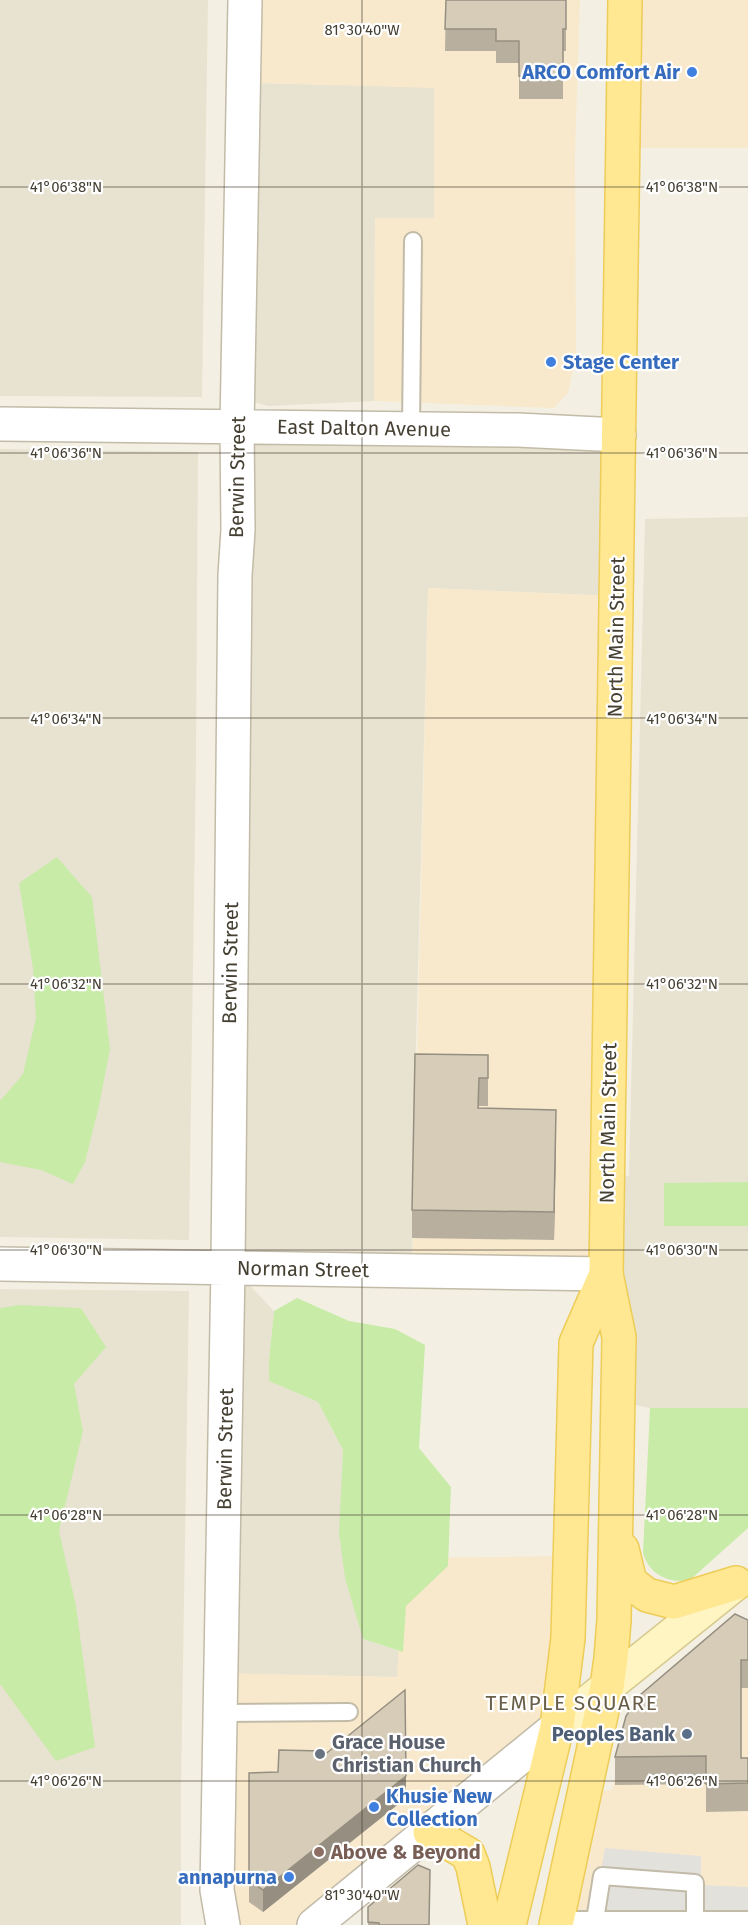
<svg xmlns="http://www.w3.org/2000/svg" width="748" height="1925" font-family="'Fira Sans',sans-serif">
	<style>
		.residential { fill: #e8e2d1 }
		.commercial { fill: #f8e9cc }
		.green { fill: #c8eba8 }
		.parking { fill: #e3e1dc }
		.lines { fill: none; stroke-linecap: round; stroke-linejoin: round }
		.service-casing { stroke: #c2bba8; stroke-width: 20 }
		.minor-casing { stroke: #c2bba8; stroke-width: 36 }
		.tertiary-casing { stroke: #c2bba8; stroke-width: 36 }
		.secondary-casing { stroke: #d7ca8f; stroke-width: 36 }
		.primary-casing { stroke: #edcc58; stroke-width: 36 }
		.service { stroke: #fff; stroke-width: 16 }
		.minor { stroke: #fff; stroke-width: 33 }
		.tertiary { stroke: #fff; stroke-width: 33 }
		.secondary { stroke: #fff5c2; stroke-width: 33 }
		.primary { stroke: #ffe891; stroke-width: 33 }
		.wall { fill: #b8af9e }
		.shaded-wall { fill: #968f81 }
		.building { fill: #d6ccb8; stroke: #968f81; stroke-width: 1.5 }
		.ticks { fill: none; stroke: #464033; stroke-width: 1.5; stroke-opacity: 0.45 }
		.shop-dot { fill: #3f7fe0; stroke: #fff; stroke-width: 2 }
		.service-dot { fill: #5c6f8a; stroke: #fff; stroke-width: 2 }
		.worship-dot { fill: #6b7280; stroke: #fff; stroke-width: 2 }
		.education-dot { fill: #8d6e63; stroke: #fff; stroke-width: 2 }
		.labels { text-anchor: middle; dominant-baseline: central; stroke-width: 4.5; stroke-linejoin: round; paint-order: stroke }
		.shop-label { font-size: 20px; font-weight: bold; fill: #366cbe; stroke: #fff; text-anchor: end }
		.street-label { font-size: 20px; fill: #464033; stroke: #fff }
		.service-label { font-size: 20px; font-weight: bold; fill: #4e5e75; stroke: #fff; text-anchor: end }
		.worship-label { font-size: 20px; font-weight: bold; fill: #5b616d; stroke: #fff; text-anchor: start }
		.education-label { font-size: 20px; font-weight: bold; fill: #785e54; stroke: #fff; text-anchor: start }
		.neighbourhood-label { font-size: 21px; letter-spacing: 1.5px; fill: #695f49; stroke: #fff }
		.ticks-label { font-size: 15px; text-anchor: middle; fill: #464033; stroke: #fff; stroke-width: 4.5; stroke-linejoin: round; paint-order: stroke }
	</style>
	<rect width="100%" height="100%" fill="#f3f0e3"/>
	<path class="residential" d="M 0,0 L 208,0 L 202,397 L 0,396 Z
		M 257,83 L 434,87 L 434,218 L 375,218 L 374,401 L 268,406 L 250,401 Z
		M 237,426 L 619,435 L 617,596 L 428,588 L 415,1082 L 412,1270 L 228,1267 Z
		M 0,449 L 198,452 L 196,758 L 189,1240 L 0,1237 Z
		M 748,517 L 748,1408 L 650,1408 L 617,1401 L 607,1176 L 629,1176 L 645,519 Z
		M 241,1276 L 274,1311 L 269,1360 L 269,1381 L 318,1402 L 343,1450 L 342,1486 L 363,1639 L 399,1651 L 398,1677 L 235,1674 Z
		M 0,1289 L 189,1291 L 181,1790 L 181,1925 L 0,1925 Z"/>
	<path class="commercial" d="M 258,0 L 580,0 L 575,154 L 576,356 L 568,393 L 554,408 L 374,401 L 375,218 L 434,218 L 434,88 L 257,83 Z
		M 625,0 L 748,0 L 748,148 L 623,148 Z
		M 428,588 L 617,596 L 606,1274 L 412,1270 Z
		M 570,1556 L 557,1727 L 328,1925 L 223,1925 L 221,1673 L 397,1677 L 404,1558 Z
		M 748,1623 L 748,1925 L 556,1925 L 584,1793 L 612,1790 L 628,1721 Z"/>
	<path class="green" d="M 57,857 L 92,897 L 110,1049 L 99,1106 L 85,1162 L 73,1184 L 41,1170 L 0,1162 L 0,1101 L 23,1074 L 36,1018 L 33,969 L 19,883 Z
		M 748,1182 L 748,1226 L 664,1226 L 664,1183 Z
		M 297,1298 L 349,1321 L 395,1329 L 425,1345 L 419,1448 L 451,1487 L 448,1566 L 406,1606 L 403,1652 L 363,1639 L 345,1578 L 339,1533 L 343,1450 L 318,1402 L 269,1381 L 269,1360 L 274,1311 Z
		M 20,1305 L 81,1308 L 106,1347 L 74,1384 L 83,1431 L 59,1531 L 76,1606 L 95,1747 L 56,1761 L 0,1684 L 0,1308 Z
		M 650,1408 L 748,1408 L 748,1528 L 690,1580 C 668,1584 649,1574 643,1553 Z"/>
	<path class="parking" d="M 605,1848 L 701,1856 L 701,1885 L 748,1887 L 748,1925 L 591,1925 Z"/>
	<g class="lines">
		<defs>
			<path id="service" d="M 411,429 L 413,241
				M 220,1713 L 349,1712
				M 557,1920 L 748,1920
				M 595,1920 L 602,1876 L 695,1883 L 695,1920"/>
			<path id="minor" d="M 0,424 L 518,430 L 619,435
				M 0,1264 L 606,1274
				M 223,1925 L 217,1890 L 228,1267 L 235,575 L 238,530 L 237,426 L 245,0"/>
			<path id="tertiary" d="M 314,1925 L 557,1727"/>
			<path id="secondary" d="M 557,1727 L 735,1584"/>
			<path id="primary" d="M 622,1549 L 630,1582 L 647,1595 L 674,1602 L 736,1583
				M 430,1832 L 468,1854 L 473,1867 L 485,1925
				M 509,1925 L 557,1727 L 568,1638 L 576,1343 L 606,1274
				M 556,1925 L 607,1687 L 611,1658 L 614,1620 L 619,1337 L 606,1274 L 625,0"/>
		</defs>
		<use href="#service" class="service-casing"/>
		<use href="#minor" class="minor-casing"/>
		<use href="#tertiary" class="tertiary-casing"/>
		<use href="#secondary" class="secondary-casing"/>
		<use href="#primary" class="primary-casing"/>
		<use href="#service" class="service"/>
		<use href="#minor" class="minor"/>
		<use href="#tertiary" class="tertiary"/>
		<use href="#secondary" class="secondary"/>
		<use href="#primary" class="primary"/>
	</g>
	<path class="wall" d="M 446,0 L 566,0 L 566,51 L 563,51 L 563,99 L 519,99 L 519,63 L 496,63 L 496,51 L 445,51 Z
		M 488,1055 L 488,1106 L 479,1106 L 479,1109 L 556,1138 L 554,1240 L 412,1238 L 412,1210 Z
		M 748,1620 L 748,1688 L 741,1688 L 741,1758 L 748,1758 L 748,1811 L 706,1812 L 706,1784 L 615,1785 L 615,1757 Z
		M 323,1756 L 406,1798 L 263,1912 L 249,1902 L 249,1773 L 278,1772 Z
		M 368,1907 L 429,1925 L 368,1925 Z"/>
	<path class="shaded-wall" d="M 556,1110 L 556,1138 L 554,1240 L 554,1212 Z
		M 406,1776 L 406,1798 L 263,1912 L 263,1890 Z"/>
	<path class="building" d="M 446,0 L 566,0 L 566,29 L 563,29 L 563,76 L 519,76 L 519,41 L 496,41 L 496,29 L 445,29 Z
		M 415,1054 L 488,1055 L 488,1078 L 479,1078 L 478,1108 L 556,1110 L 554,1212 L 412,1210 Z
		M 735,1614 L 748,1620 L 748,1660 L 741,1660 L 741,1758 L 748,1758 L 748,1783 L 706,1784 L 706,1756 L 615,1757 L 626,1716 L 640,1695 Z
		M 405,1690 L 406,1776 L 263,1890 L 249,1880 L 249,1773 L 278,1772 L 279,1750 L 322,1751 L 323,1756 Z
		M 418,1865 L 430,1870 L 429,1925 L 379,1925 L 379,1923 L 368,1922 L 368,1907 Z"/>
	<path class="ticks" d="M 362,0 L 362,1925M 0,187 L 748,187M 0,453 L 748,453M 0,718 L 748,718M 0,984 L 748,984M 0,1250 L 748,1250M 0,1515 L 748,1515M 0,1781 L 748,1781"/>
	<g class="shop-dot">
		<circle cx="692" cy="72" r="6"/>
		<circle cx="551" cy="362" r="6"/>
		<circle cx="374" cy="1807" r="6"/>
		<circle cx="289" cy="1877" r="6"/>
	</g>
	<circle class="service-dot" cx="687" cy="1734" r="6"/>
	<circle class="worship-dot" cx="320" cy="1754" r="6"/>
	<circle class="education-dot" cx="319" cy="1852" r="6"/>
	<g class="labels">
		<g class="shop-label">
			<text x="680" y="72">ARCO Comfort Air</text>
			<text x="563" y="362" text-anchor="start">Stage Center</text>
			<text x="386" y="1796" text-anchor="start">Khusie New<tspan x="386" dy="23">Collection</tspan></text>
			<text x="277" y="1877">annapurna</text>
		</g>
		<g class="street-label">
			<text transform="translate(364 428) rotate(1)">East Dalton Avenue</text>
			<text transform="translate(237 477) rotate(-89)">Berwin Street</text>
			<text transform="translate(616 637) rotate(-89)">North Main Street</text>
			<text transform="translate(230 963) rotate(-89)">Berwin Street</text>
			<text transform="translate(608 1123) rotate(-89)">North Main Street</text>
			<text transform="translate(303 1269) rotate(1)">Norman Street</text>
			<text transform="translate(225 1449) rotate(-89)">Berwin Street</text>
		</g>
		<g class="service-label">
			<text x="675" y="1734">Peoples Bank</text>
		</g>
		<g class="worship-label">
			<text x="332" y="1742">Grace House<tspan x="332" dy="23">Christian Church</tspan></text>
		</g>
		<g class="education-label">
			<text x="331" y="1852">Above &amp; Beyond</text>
		</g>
		<g class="neighbourhood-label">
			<text x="572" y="1703">TEMPLE SQUARE</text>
		</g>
	</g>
	<g class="ticks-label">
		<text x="362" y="35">81°30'40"W</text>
		<text x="66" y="192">41°06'38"N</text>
		<text x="682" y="192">41°06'38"N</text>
		<text x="66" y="458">41°06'36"N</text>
		<text x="682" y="458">41°06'36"N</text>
		<text x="66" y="724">41°06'34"N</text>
		<text x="682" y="724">41°06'34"N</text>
		<text x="66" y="989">41°06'32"N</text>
		<text x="682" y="989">41°06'32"N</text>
		<text x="66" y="1255">41°06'30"N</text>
		<text x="682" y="1255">41°06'30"N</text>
		<text x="66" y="1520">41°06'28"N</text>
		<text x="682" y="1520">41°06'28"N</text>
		<text x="66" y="1786">41°06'26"N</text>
		<text x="682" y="1786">41°06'26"N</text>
		<text x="362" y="1900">81°30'40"W</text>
	</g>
</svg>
